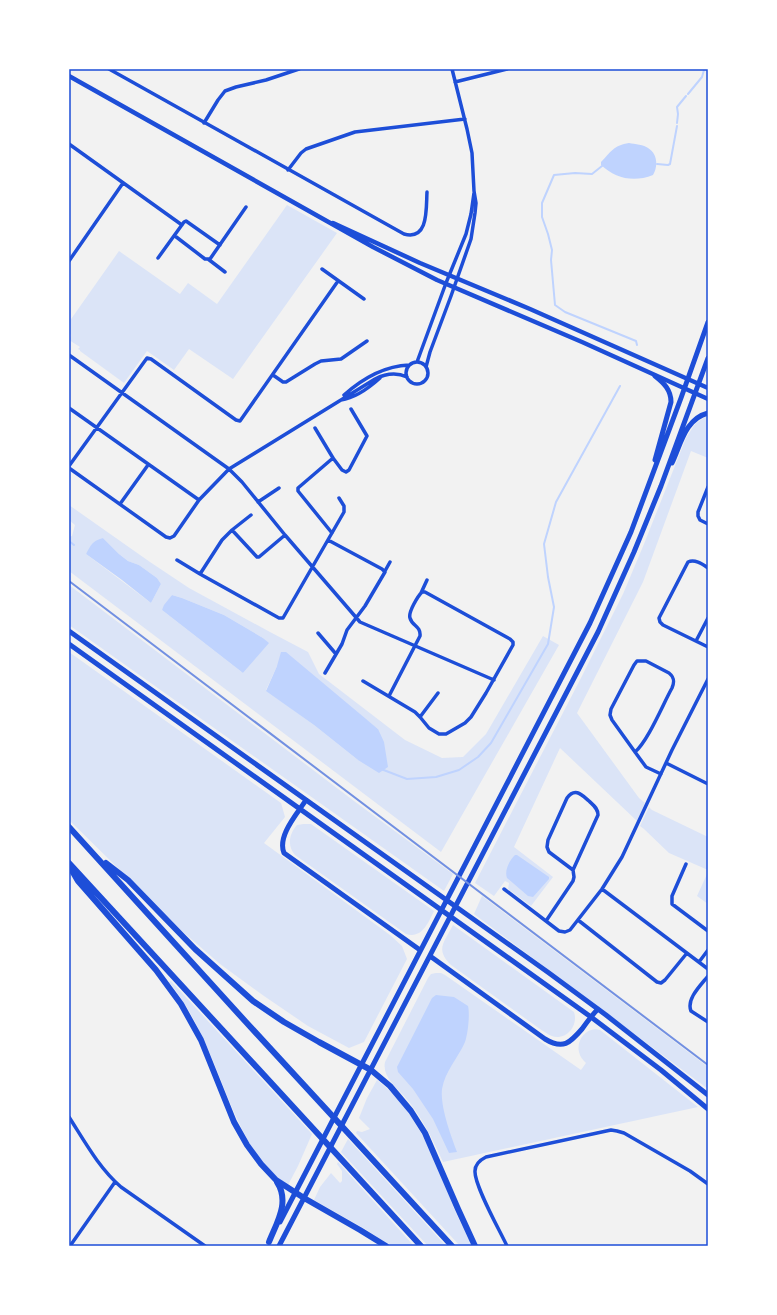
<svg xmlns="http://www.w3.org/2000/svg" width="777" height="1315" font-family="'Archivo Narrow',sans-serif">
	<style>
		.green { fill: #dbe4f7; fill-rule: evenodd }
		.water { fill: #bfd3fe }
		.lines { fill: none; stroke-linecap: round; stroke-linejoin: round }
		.stream { stroke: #bfd3fe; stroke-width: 2 }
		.minor { stroke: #1d4ed8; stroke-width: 3.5 }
		.secondary { stroke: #1d4ed8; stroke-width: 4.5 }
		.primary { stroke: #1d4ed8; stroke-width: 5 }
		.motorway { stroke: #1d4ed8; stroke-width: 6 }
		.rail { stroke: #7290e2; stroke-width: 2 }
		.neatline { fill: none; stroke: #1d4ed8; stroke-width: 1.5 }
	</style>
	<rect width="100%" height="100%" fill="#f2f2f2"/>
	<path class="green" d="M 287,205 L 337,233 L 233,379 L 189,349 L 174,370 L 147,351 L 124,383 L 80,351 L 80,350 L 78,349 L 80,347 L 69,340 L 71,335 L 69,333 L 69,322 L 119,251 L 180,294 L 188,283 L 217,304 Z
		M 705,417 L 708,417 L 708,458 L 691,451 L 643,582 L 577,713 L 639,798 L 645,803 L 637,821 L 560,748 L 514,847 L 553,877 L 531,906 L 508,889 L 509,883 L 505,881 L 494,896 L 475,883 L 582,676 L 623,594 L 644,544 L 686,438 L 695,424 Z
		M 69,505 L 150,562 L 189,588 L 270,632 L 308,652 L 319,674 L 405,740 L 442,758 L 463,757 L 486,734 L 543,636 L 559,645 L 441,852 L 69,571 L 69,537 L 72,536 L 75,525 L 69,520 ZM 103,538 L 119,554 L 128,561 L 139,565 L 157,578 L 161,584 L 151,603 L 86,554 ZM 172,595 L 182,598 L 224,615 L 263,638 L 268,643 L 243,673 L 162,610 ZM 277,666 L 368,721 L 378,729 L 358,760 L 314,725 L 266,690 Z
		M 69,585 L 354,801 L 453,874 L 444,891 L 69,625 Z
		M 69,652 L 281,803 L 285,817 L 264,843 L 390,935 L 402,946 L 407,959 L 364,1042 L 349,1048 L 308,1026 L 264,996 L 220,964 L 182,931 L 69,820 Z
		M 649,807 L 652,810 L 708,837 L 708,870 L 669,853 L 644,829 L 640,826 Z
		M 304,824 L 311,824 L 434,911 C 428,923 422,939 406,934 L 295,855 C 287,846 289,834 297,825 Z
		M 708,872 L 708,904 L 697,896 Z
		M 482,896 L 708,1067 L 708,1089 L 474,914 Z
		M 453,925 L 574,1012 C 578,1023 570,1037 557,1037 C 551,1037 545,1032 540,1029 L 451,965 C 435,949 444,943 453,925 Z
		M 436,973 L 441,973 L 445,975 L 581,1070 L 586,1063 C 583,1060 580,1057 579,1052 C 576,1040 587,1026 600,1030 L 698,1107 L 443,1162 C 432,1138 421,1115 404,1096 C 396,1087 382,1076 385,1062 L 428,978 L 431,974 Z
		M 171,981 L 312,1134 L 298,1166 L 288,1185 C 246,1158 230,1100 211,1056 C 200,1030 187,1004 169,982 Z
		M 377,1080 C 420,1113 436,1164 456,1213 C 461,1224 467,1235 473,1246 L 460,1246 L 356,1133 L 357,1131 L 362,1132 L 370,1129 L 359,1118 L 367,1098 Z
		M 348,1139 L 446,1246 L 428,1246 L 341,1152 Z
		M 338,1162 L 414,1246 L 391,1246 L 365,1229 L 314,1200 L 320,1187 L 331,1173 L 340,1183 L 342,1181 L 342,1171 L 337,1164 Z"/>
	<path class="water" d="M 629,143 C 635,144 644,145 648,148 C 658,154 658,167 653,175 C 633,183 615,178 601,165 L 601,162 C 611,152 614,145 629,143 Z
		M 103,538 L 119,554 L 128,561 L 139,565 L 157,578 L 161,584 L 151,603 L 122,580 L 86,554 C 91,545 92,541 103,538 Z
		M 172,595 L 182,598 L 224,615 L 263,638 L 269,643 L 243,673 L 162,610 L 164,605 Z
		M 281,652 L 286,652 L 378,729 L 384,742 L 388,767 L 379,773 L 358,760 L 314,725 L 266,691 L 277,666 Z
		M 515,855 L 517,855 L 549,877 L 549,879 L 533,897 L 528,896 L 507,878 C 504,870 510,860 515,855 Z
		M 436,995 L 454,997 L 468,1006 C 470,1014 468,1034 465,1042 C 458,1058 445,1071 442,1089 C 440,1107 451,1136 457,1152 L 449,1153 L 433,1119 L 413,1089 L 398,1072 L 397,1067 L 432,998 Z"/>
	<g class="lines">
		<path class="stream" d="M 688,94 L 702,77 L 704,70 L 706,69
			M 677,123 L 678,114 L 677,107 L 686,96
			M 657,164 L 668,165 L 670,164 L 677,126
			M 602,166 L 592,174 L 575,173 L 554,175 L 542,203 L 542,217 L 548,234 L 552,250 L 551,260 L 555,305 L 565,312 L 636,341 L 637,345
			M 69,541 L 74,545
			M 381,769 L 407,779 L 436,777 L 459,770 L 478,757 L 491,743 L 548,644 L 554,607 L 548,577 L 544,544 L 556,502 L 620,386"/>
		<path class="minor" d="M 109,69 L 404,234 C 429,241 426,208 427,192
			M 455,82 L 507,69
			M 204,123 L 218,100 L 225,91 L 236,87 L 266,80 L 299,69
			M 69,144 L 182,225
			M 288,170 L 301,153 L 306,149 L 355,132 L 465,119
			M 175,236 L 205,259 L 210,259 L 246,207
			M 158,258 L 184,222 L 186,221 L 220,245
			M 208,259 L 225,272
			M 69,261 L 123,183
			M 322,269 L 364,299
			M 69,355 L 229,469 L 242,482 L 285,535 L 360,622 L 494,680
			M 417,362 L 446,283 L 466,234 L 471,214 L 474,193
			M406 373a11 11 0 1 1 22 0a11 11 0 1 1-22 0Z
			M 426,367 L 430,352 L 451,296 L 471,239 L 475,213 L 476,203 L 474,191 L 472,153 L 467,129 L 452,69
			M 273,375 L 283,382 L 286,382 L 315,364 L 321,361 L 341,359 L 367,341
			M 344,395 C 362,379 385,366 409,365
			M 341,400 C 355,398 370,387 380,378
			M 69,408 L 199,500
			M 315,428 L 333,458
			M 69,466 L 147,358 L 151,359 L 236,420 L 240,421 L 338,281
			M 69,468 L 166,537 L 170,538 L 174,536 L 199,500 L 229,469 L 375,379 C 385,374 396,372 407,377
			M 708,487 L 698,512 L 698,516 L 700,520 L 708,524
			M 258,502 L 279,488
			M 120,504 L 148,465
			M 232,530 L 251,515
			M 332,533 L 298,491 L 298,488 L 333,458 L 342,470 L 346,472 L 349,470 L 367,436 L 351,409
			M 285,535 L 259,557 L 257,557 L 232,530 L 222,540 L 200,574 L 279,618 L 283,618 L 344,512 L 344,506 L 339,498
			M 177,560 L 200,574
			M 708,568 C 702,564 695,559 688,562 L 659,618 L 660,622 L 663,625 L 708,647
			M 385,571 L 390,562
			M 421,593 L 427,580
			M 318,633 L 336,654
			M 696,641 L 708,618
			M 637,661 L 646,661 L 669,673 C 674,677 675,681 672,688 C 663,704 648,741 635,752 L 612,720 L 610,715 L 611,709 L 634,665 Z
			M 325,673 L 342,644 L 347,630 L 365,606 L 385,572 L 382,569 L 328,540
			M 363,681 L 415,712 L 420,717 L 429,728 L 439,734 L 446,734 L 465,723 L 471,717 L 486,693 L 513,645 L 513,642 L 510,639 L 425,592 L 422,592 C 418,596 408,612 410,618 C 412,626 421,626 420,636 L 389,696
			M 420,717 L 438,693
			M 635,752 L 646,767 L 661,774
			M 666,763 L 708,784
			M 686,864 L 672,896 L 672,904 L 708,931
			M 504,889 L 559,931 L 565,932 L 570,930 L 602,889 L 622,857 L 672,750 L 708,679
			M 602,889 L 708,969
			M 578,920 L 657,982 L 661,983 L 665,980 L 687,953
			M 546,921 L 573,881 L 574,877 L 573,870 L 598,815 C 598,808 593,805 589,801 C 582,795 575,787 567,798 L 548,840 L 547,847 L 549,852 L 573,870
			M 699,962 L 708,950
			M 708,976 C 701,985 686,999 691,1011 L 708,1022
			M 69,1117 C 85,1142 99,1168 121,1187 L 205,1246
			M 70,1246 L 115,1182
			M 507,1246 C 500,1231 474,1185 475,1171 C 475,1164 480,1160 486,1157 L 611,1130 L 617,1131 L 624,1133 L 690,1171 L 708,1184"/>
		<path class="secondary" d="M 69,76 L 373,247 L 437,280 L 582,342 L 708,399
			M 333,223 L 420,263 L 530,309 L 708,388"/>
		<path class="primary" d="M 655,460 L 671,402 C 671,390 664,383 655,376
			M 672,463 C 681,444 685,419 708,413
			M 69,631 L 549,973 L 606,1015 L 708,1095
			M 69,644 L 591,1017 L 661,1070 L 708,1109
			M 306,800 C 297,814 277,836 284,853 L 420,950
			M 430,956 L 545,1039 C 563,1050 570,1043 582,1029 C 587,1022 592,1015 598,1009
			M 280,1222 L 590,623 L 631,532 L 681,398 L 708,322
			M 279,1246 L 598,632 L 634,552 L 661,486 L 708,358"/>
		<path class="motorway" d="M 69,827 L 245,1021 L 452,1246
			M 69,863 L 421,1246
			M 106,863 L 128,880 L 195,949 L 253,1001 L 284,1022 L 319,1042 L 371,1070 L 390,1086 L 411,1111 L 425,1133 L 458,1209 L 475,1246
			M 71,869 L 78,881 L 156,970 L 181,1004 L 201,1040 L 234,1122 L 247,1145 L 261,1164 L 276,1180 L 304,1198 L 360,1230 L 386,1246
			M 269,1242 C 277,1222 290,1202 277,1182"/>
		<path class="rail" d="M 69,581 L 708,1065"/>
	</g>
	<rect width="777" height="1315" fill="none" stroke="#ffffff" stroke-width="140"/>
	<rect x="70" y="70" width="637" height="1175" class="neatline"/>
</svg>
